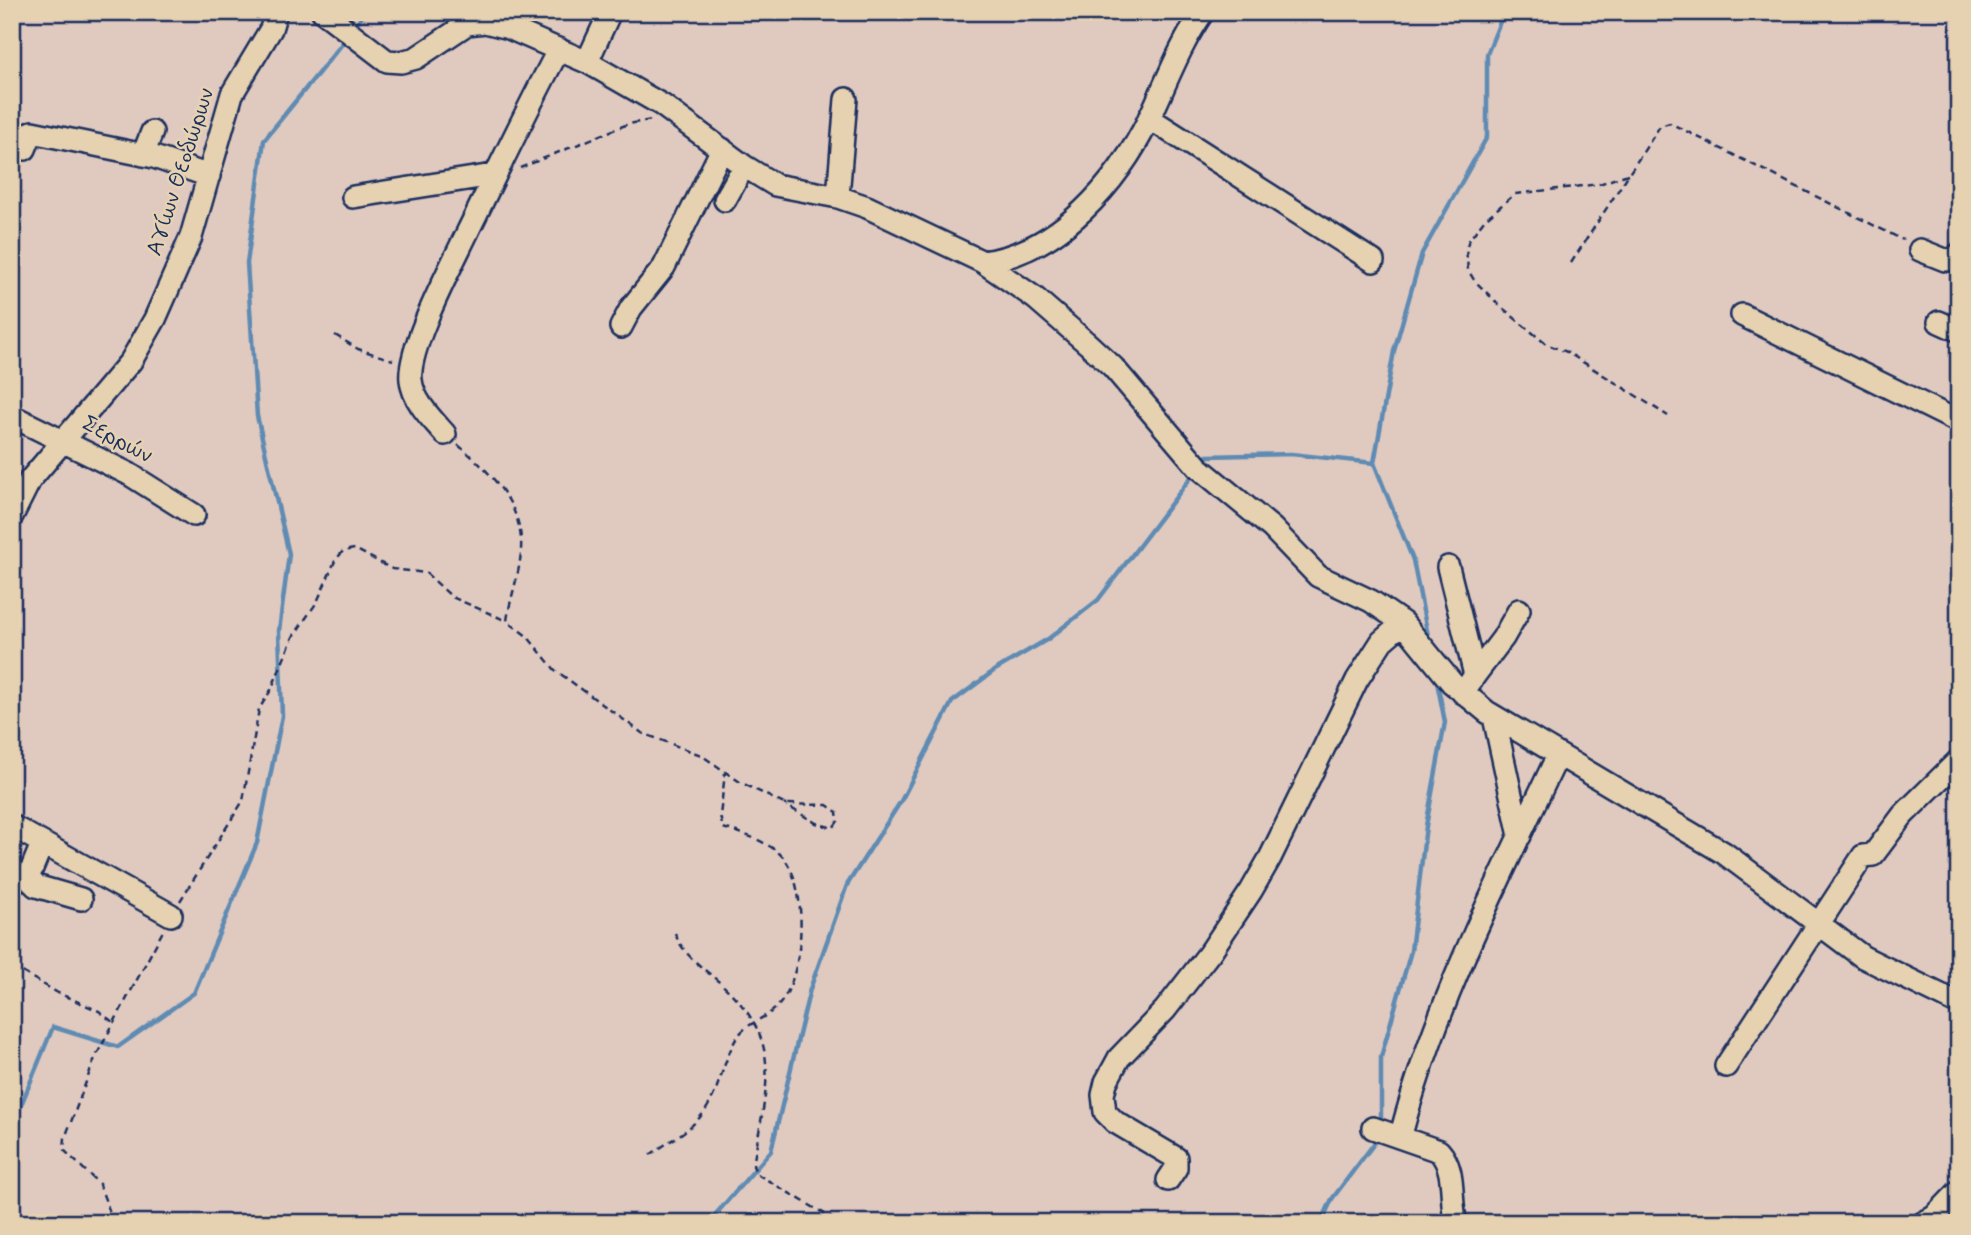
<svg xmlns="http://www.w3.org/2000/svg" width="1971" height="1235" font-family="Mynerve,sans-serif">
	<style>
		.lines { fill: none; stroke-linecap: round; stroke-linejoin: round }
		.stream { stroke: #5e8bb3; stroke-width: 4.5 }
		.minor-casing { stroke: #1b2f5e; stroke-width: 26 }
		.path { stroke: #1b2f5e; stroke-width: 2.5; stroke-dasharray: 7 5; stroke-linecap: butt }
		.minor { stroke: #e6d2b0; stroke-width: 21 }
		.labels { text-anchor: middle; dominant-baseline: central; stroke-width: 5; stroke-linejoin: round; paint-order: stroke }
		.street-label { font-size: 23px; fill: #1b2f5e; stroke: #e6d2b0 }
	</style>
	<rect width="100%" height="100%" fill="#e0cac0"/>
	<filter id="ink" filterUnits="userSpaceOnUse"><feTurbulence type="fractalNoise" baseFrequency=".0143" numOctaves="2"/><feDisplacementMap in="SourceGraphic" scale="14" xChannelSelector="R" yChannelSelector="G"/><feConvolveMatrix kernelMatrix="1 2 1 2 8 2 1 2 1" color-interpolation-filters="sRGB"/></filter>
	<g filter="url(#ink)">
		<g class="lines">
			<path class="stream" d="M 353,29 L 365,12
				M 1202,462 L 1207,456 L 1291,454 L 1374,463
				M 1429,641 L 1413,560 L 1374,463 L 1394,351 L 1422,253 L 1487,137 L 1487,54 L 1504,12
				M 1381,1122 L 1381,1057 L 1411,951 L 1426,826 L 1445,722 L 1436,677
				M 12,1127 L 53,1027 L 118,1047 L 194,993 L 257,843 L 282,716 L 279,631 L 289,554 L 257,416 L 247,263 L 264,140 L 346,39
				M 708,1223 L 771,1151 L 810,989 L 847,885 L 901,801 L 952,702 L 995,670 L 1048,639 L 1098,600 L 1195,472
				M 1321,1223 L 1332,1199 L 1379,1137"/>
			<defs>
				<path id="minor" d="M 323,12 L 387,61 L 401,62 L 416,58 L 467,24 L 485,22 L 509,28 L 587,62 L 662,105 L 744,166 L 775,185 L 838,197 L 867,207 L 983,262 L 1035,298 L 1088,344 L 1113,367 L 1198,467 L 1272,528 L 1318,576 L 1371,601 L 1403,623 L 1452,683 L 1487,712 L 1724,853 L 1863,957 L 1959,1004
					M 587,62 L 610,12
					M 1149,118 L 1373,261
					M 25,149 L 32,132 L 154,157 L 209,176
					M 143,155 L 152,132
					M 353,197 L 493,175
					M 838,197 L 846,99
					M 725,200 L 744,166
					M 1920,250 L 1945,260 L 1955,259 L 1959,254
					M 983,262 C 1059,252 1118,183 1150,117 C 1167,81 1180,45 1203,12
					M 1742,315 L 1959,422
					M 1939,322 L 1959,331
					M 621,327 L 631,308 L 664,267 L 722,149
					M 12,416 L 129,474 L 194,515
					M 445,434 C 432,419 413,401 411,380 C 407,348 453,263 468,231 C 498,170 527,109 559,49
					M 12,516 L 30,480 L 131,361 L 155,319 L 191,237 L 232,94 L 271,29 L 276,12
					M 1448,567 L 1475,675 L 1463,693
					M 1475,675 L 1503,638 L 1519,610
					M 1494,717 L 1520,836
					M 12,826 L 171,915
					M 42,844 L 28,878 L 36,886 L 81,899
					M 1726,1066 L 1863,856 L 1873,855 L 1903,815 L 1959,760
					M 1373,1128 L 1439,1151 C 1457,1171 1449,1198 1456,1223
					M 1401,1135 C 1434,1007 1501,875 1558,755
					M 1168,1180 L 1176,1168 L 1176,1158 L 1115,1122 L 1105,1112 L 1103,1095 L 1106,1082 L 1119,1058 L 1165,1010 L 1211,951 L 1251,891 L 1270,858 L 1357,680 L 1382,641 L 1403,623
					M 1923,1223 L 1934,1217 L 1959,1191"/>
			</defs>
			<use href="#minor" class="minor-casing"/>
			<path class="path" d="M 520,168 L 628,124 L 651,120
				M 1628,174 L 1599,184 L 1515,194 L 1484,220 L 1469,240 L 1466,248 L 1468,270 L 1474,280 L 1499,305 L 1546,344 L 1567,352 L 1668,416
				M 1571,263 L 1660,126 L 1670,123 L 1903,240
				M 335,335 L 358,349 L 393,360
				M 458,445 C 489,470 524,506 521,550 C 520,574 510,597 507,621 L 527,636 L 555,670 L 642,733 L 701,755 L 740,782 L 784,804 L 827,805 L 837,812 L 838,821 L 833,828 L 816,823 L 784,804
				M 180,901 L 243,801 L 259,709 L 271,690 L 293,637 L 317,602 L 335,561 L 343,551 L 355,549 L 392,569 L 426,573 L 452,597 L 507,621
				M 675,933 C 682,954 702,967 718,981 C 787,1041 766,1085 753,1166 L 757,1174 L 840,1223
				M 12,966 L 58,993 L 99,1011 L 114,1023
				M 650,1155 C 666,1143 688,1132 701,1116 C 719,1095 722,1063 736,1039 C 745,1023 766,1019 778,1006 C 805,977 810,884 781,855 C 767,841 741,833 723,828 L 720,816 L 725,773
				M 114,1223 L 99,1184 L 64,1150 L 65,1138 L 95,1058 L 163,931"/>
			<use href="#minor" class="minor"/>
		</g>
	</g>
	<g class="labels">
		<g class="street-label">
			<text transform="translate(181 172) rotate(-72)">Αγίων Θεοδώρων</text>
			<text transform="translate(117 440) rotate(28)">Σερρών</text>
		</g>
	</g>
	<rect width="1971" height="1235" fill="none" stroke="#e6d2b0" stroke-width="42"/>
	<rect x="21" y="21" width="1929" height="1193" fill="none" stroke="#1b2f5e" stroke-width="2.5" filter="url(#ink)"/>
</svg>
